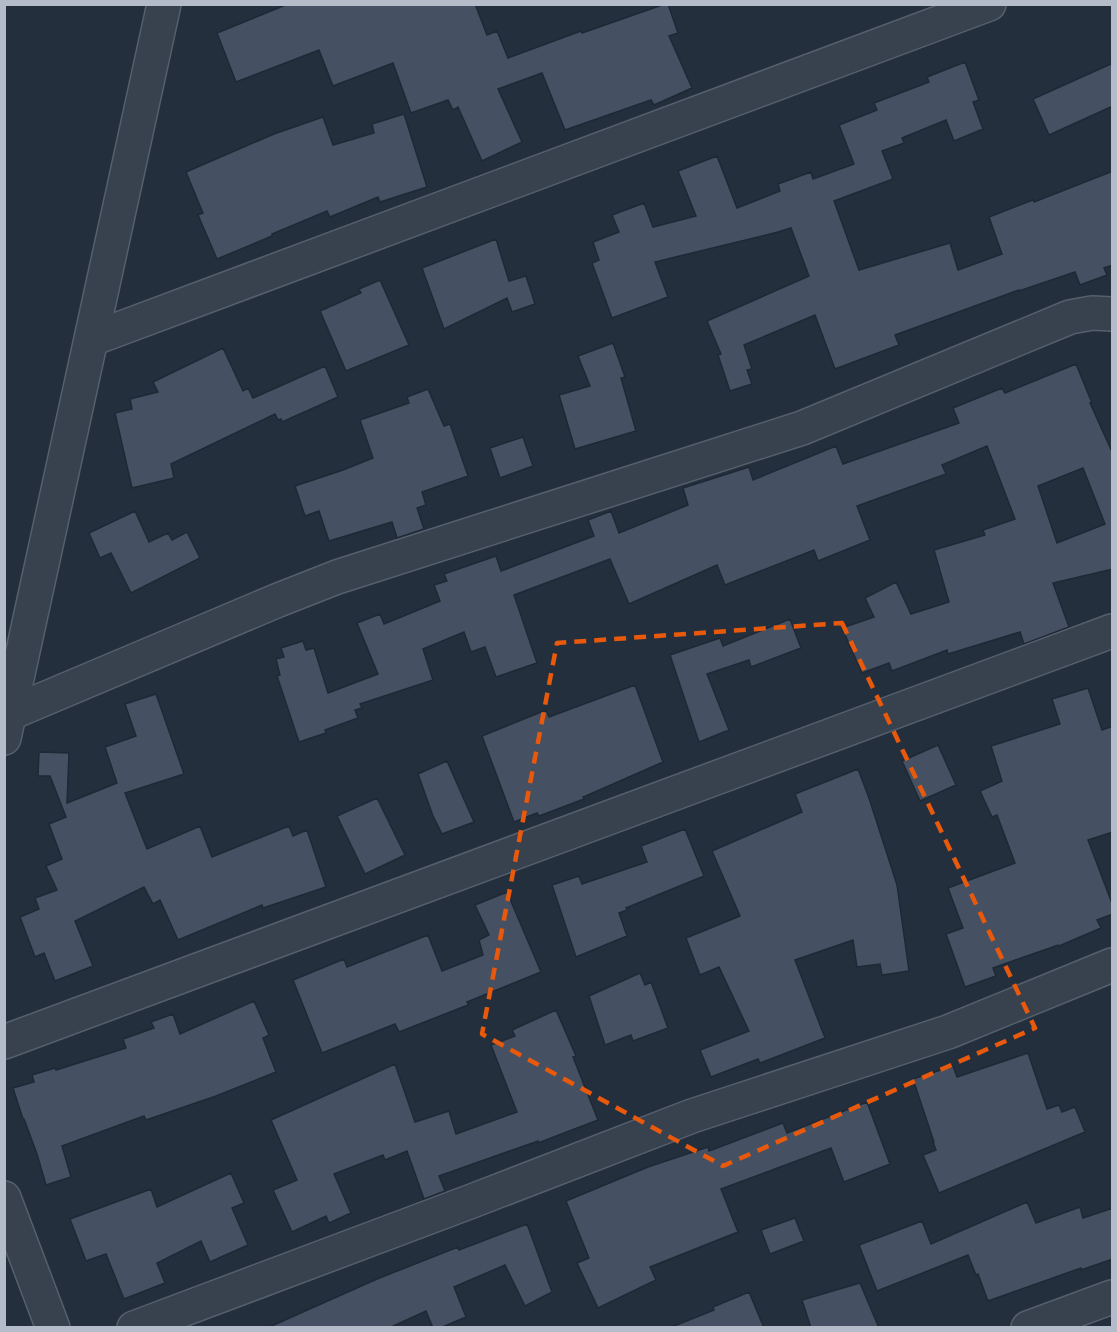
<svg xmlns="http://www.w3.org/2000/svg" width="1117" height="1332" font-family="Helvetica,sans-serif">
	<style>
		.building { fill: #455162; stroke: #1f2835; stroke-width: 1.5; fill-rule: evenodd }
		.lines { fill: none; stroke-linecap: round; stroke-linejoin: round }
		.minor-casing { stroke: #565f6c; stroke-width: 36 }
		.tertiary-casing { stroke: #565f6c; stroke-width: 36 }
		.minor { stroke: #38414e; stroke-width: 33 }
		.tertiary { stroke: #38414e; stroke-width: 33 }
		.marked { fill: none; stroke: #e8590c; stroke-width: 4.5; stroke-dasharray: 12 8; stroke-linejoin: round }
	</style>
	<rect width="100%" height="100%" fill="#242f3e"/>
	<path class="building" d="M 288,4 L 475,4 L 487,35 L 497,31 L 508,58 L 581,31 L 582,33 L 665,4 L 668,4 L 678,33 L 669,36 L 692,88 L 654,105 L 651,100 L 565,130 L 542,73 L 498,89 L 522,142 L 482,161 L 458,107 L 453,110 L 448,100 L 411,113 L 393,63 L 333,86 L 319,50 L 236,82 L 217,33 Z
		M 965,62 L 979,100 L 973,102 L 983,129 L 954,141 L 946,120 L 902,138 L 904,143 L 882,151 L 893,179 L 834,201 L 859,270 L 950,243 L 958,270 L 1002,254 L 989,217 L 1033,200 L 1034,202 L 1113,171 L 1113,265 L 1104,268 L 1107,275 L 1080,285 L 1075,272 L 1019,291 L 1019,290 L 895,335 L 899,345 L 835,369 L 815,315 L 744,345 L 752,369 L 747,370 L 752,384 L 730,391 L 718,355 L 721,354 L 707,321 L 809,276 L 791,228 L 778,232 L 655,262 L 668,297 L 612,318 L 592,263 L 599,260 L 593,242 L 619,232 L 612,215 L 644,203 L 653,227 L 696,216 L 678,171 L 717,156 L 737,208 L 780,191 L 778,184 L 811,172 L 813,179 L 854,164 L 839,125 L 877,110 L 874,103 L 929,82 L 927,77 Z
		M 1113,63 L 1113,106 L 1049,135 L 1033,99 Z
		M 404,114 L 427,187 L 380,202 L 378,197 L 330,217 L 327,211 L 272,234 L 272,236 L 217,259 L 198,215 L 203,213 L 186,172 L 274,134 L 323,117 L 333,145 L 374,133 L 372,124 Z
		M 496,239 L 509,281 L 526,276 L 535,304 L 512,312 L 507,298 L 444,329 L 422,268 Z
		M 380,280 L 409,345 L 346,371 L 320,311 L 361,293 L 359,289 Z
		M 613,343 L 625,377 L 621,378 L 636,431 L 575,449 L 559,395 L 590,386 L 578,356 Z
		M 223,348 L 243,391 L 248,388 L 253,398 L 325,366 L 338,397 L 282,422 L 281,419 L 278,420 L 275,414 L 171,464 L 174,478 L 132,488 L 115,413 L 132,409 L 130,399 L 158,392 L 153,382 Z
		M 1076,364 L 1092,403 L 1090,403 L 1113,454 L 1113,569 L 1053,583 L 1069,627 L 1024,644 L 1020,632 L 948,654 L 947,650 L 892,671 L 889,663 L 862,673 L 842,628 L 874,617 L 865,598 L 896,582 L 911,614 L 949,602 L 934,550 L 985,535 L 983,530 L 1015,519 L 987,446 L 942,465 L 946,474 L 857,506 L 870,540 L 818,561 L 814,550 L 725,585 L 717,565 L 629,604 L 610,559 L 514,595 L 537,663 L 496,677 L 485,647 L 471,652 L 464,632 L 423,649 L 433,680 L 360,704 L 362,708 L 355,710 L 358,718 L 325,730 L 326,733 L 299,742 L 277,676 L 280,675 L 276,659 L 284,657 L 281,648 L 303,641 L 306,650 L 314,648 L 328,693 L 378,674 L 357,623 L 380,614 L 384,624 L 440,601 L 434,585 L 447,581 L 444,574 L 496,556 L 501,571 L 594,536 L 588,520 L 611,511 L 619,533 L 688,505 L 683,488 L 749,467 L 753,480 L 836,446 L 843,464 L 959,423 L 953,408 L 1002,388 L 1005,393 ZM 1083,468 L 1105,524 L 1057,543 L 1038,486 Z
		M 428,389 L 444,426 L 450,424 L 468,476 L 422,492 L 426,505 L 417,508 L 424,529 L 397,538 L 392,522 L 329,541 L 319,511 L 305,516 L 295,486 L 343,470 L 373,458 L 360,420 L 409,403 L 407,397 Z
		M 523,437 L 533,466 L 500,478 L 490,448 Z
		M 135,511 L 149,542 L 168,533 L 172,540 L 187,532 L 200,558 L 131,593 L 111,553 L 100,558 L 89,533 Z
		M 790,619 L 801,648 L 751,667 L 749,660 L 707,674 L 729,730 L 699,742 L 670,655 L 720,638 L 723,646 Z
		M 635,685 L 663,762 L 583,797 L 584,799 L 539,816 L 537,813 L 514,822 L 482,736 L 546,710 L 549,717 Z
		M 1088,688 L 1102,730 L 1113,726 L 1113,832 L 1088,840 L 1113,906 L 1113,914 L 1097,920 L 1101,928 L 1059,946 L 1058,945 L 993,968 L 996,976 L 965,987 L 946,934 L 963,928 L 948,888 L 1015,863 L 997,815 L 992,817 L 980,791 L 1002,781 L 991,746 L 1060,724 L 1052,699 Z
		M 156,694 L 184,774 L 125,793 L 147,849 L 200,826 L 212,857 L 289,826 L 293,836 L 307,830 L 326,887 L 263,908 L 262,905 L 178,940 L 160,900 L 153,904 L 144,887 L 75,921 L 93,966 L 55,981 L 44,953 L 35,957 L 20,917 L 39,909 L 35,898 L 57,890 L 46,866 L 62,859 L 49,824 L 66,817 L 50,776 L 38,776 L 39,752 L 69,753 L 67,803 L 117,783 L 105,747 L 136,736 L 125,704 Z
		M 938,745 L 956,785 L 920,801 L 902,761 Z
		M 447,761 L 474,822 L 442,834 L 433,816 L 418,774 Z
		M 858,769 L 869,798 L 897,885 L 909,971 L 882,975 L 880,964 L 857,967 L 853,940 L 795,960 L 825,1038 L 760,1063 L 758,1059 L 711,1077 L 700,1050 L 749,1031 L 719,967 L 700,975 L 686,938 L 740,916 L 712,851 L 802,812 L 795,794 Z
		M 377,798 L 405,855 L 365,874 L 337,816 Z
		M 685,829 L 704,876 L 626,908 L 627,910 L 619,913 L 627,936 L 576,957 L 552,885 L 579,876 L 582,884 L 647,862 L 641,846 Z
		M 507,892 L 541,972 L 467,1002 L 468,1005 L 399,1032 L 395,1024 L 322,1053 L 293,980 L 344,959 L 347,967 L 428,935 L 442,971 L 483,955 L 479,940 L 489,935 L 475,905 Z
		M 640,973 L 645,985 L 651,982 L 668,1028 L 633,1041 L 631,1035 L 605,1045 L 589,996 Z
		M 254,1001 L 269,1035 L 263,1038 L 276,1072 L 216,1096 L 146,1120 L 144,1116 L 62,1146 L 71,1177 L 46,1185 L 37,1154 L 24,1119 L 23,1119 L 13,1088 L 34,1082 L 32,1075 L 55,1068 L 56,1070 L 126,1048 L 123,1039 L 154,1028 L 151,1022 L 173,1014 L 180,1034 Z
		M 556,1010 L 576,1056 L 573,1057 L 598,1120 L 538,1143 L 538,1141 L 439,1176 L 445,1191 L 424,1199 L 407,1151 L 385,1160 L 383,1155 L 334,1174 L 351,1213 L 329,1223 L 326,1216 L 292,1232 L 273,1190 L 297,1180 L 271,1120 L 395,1064 L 415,1122 L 449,1111 L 456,1134 L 517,1112 L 491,1045 L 515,1036 L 512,1030 Z
		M 1028,1053 L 1047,1109 L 1059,1105 L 1062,1112 L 1075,1107 L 1085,1132 L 939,1193 L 923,1155 L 936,1150 L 933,1142 L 934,1142 L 913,1079 L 953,1066 L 957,1077 Z
		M 867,1102 L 890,1164 L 844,1182 L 831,1148 L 721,1189 L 738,1232 L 650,1267 L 656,1280 L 598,1308 L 577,1263 L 589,1258 L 566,1201 L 648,1167 L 708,1147 L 709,1151 L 783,1123 L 787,1133 Z
		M 231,1173 L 244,1203 L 232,1208 L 248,1245 L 210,1262 L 201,1241 L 157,1263 L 165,1283 L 124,1299 L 106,1254 L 86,1261 L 70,1219 L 151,1189 L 157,1207 Z
		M 1027,1202 L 1036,1223 L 1080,1207 L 1083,1218 L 1113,1208 L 1113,1259 L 1081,1270 L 1081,1268 L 988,1301 L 978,1274 L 976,1275 L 968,1255 L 877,1291 L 859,1245 L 922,1221 L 931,1244 Z
		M 795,1218 L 804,1241 L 770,1254 L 761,1230 Z
		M 527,1224 L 552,1292 L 525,1306 L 505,1265 L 454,1287 L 466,1317 L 440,1328 L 433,1328 L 426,1311 L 389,1328 L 267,1328 L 377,1279 L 458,1247 L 459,1250 Z
		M 860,1283 L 879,1328 L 811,1328 L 802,1300 Z
		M 749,1292 L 764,1328 L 674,1328 L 674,1326 L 714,1310 L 713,1307 Z"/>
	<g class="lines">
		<defs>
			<path id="minor" d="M 92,339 L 989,4
				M 11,713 L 276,601 L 337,577 L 802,428 L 1070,317 L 1092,313 L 1112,314
				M 4,1042 L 1112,631
				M 134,1328 L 472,1201 L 692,1116 L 948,1032 L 1112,965
				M 1028,1328 L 1112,1297"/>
			<path id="tertiary" d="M 4,738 L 164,4
				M 4,1198 L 53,1328"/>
		</defs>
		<use href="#minor" class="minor-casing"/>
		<use href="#tertiary" class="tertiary-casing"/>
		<use href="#minor" class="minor"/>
		<use href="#tertiary" class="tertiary"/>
	</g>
	<path class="marked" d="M 842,623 L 1035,1028 L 723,1166 L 482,1034 L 557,643 Z"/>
	<rect width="1117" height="1332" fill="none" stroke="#b4bcc9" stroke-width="12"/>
</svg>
